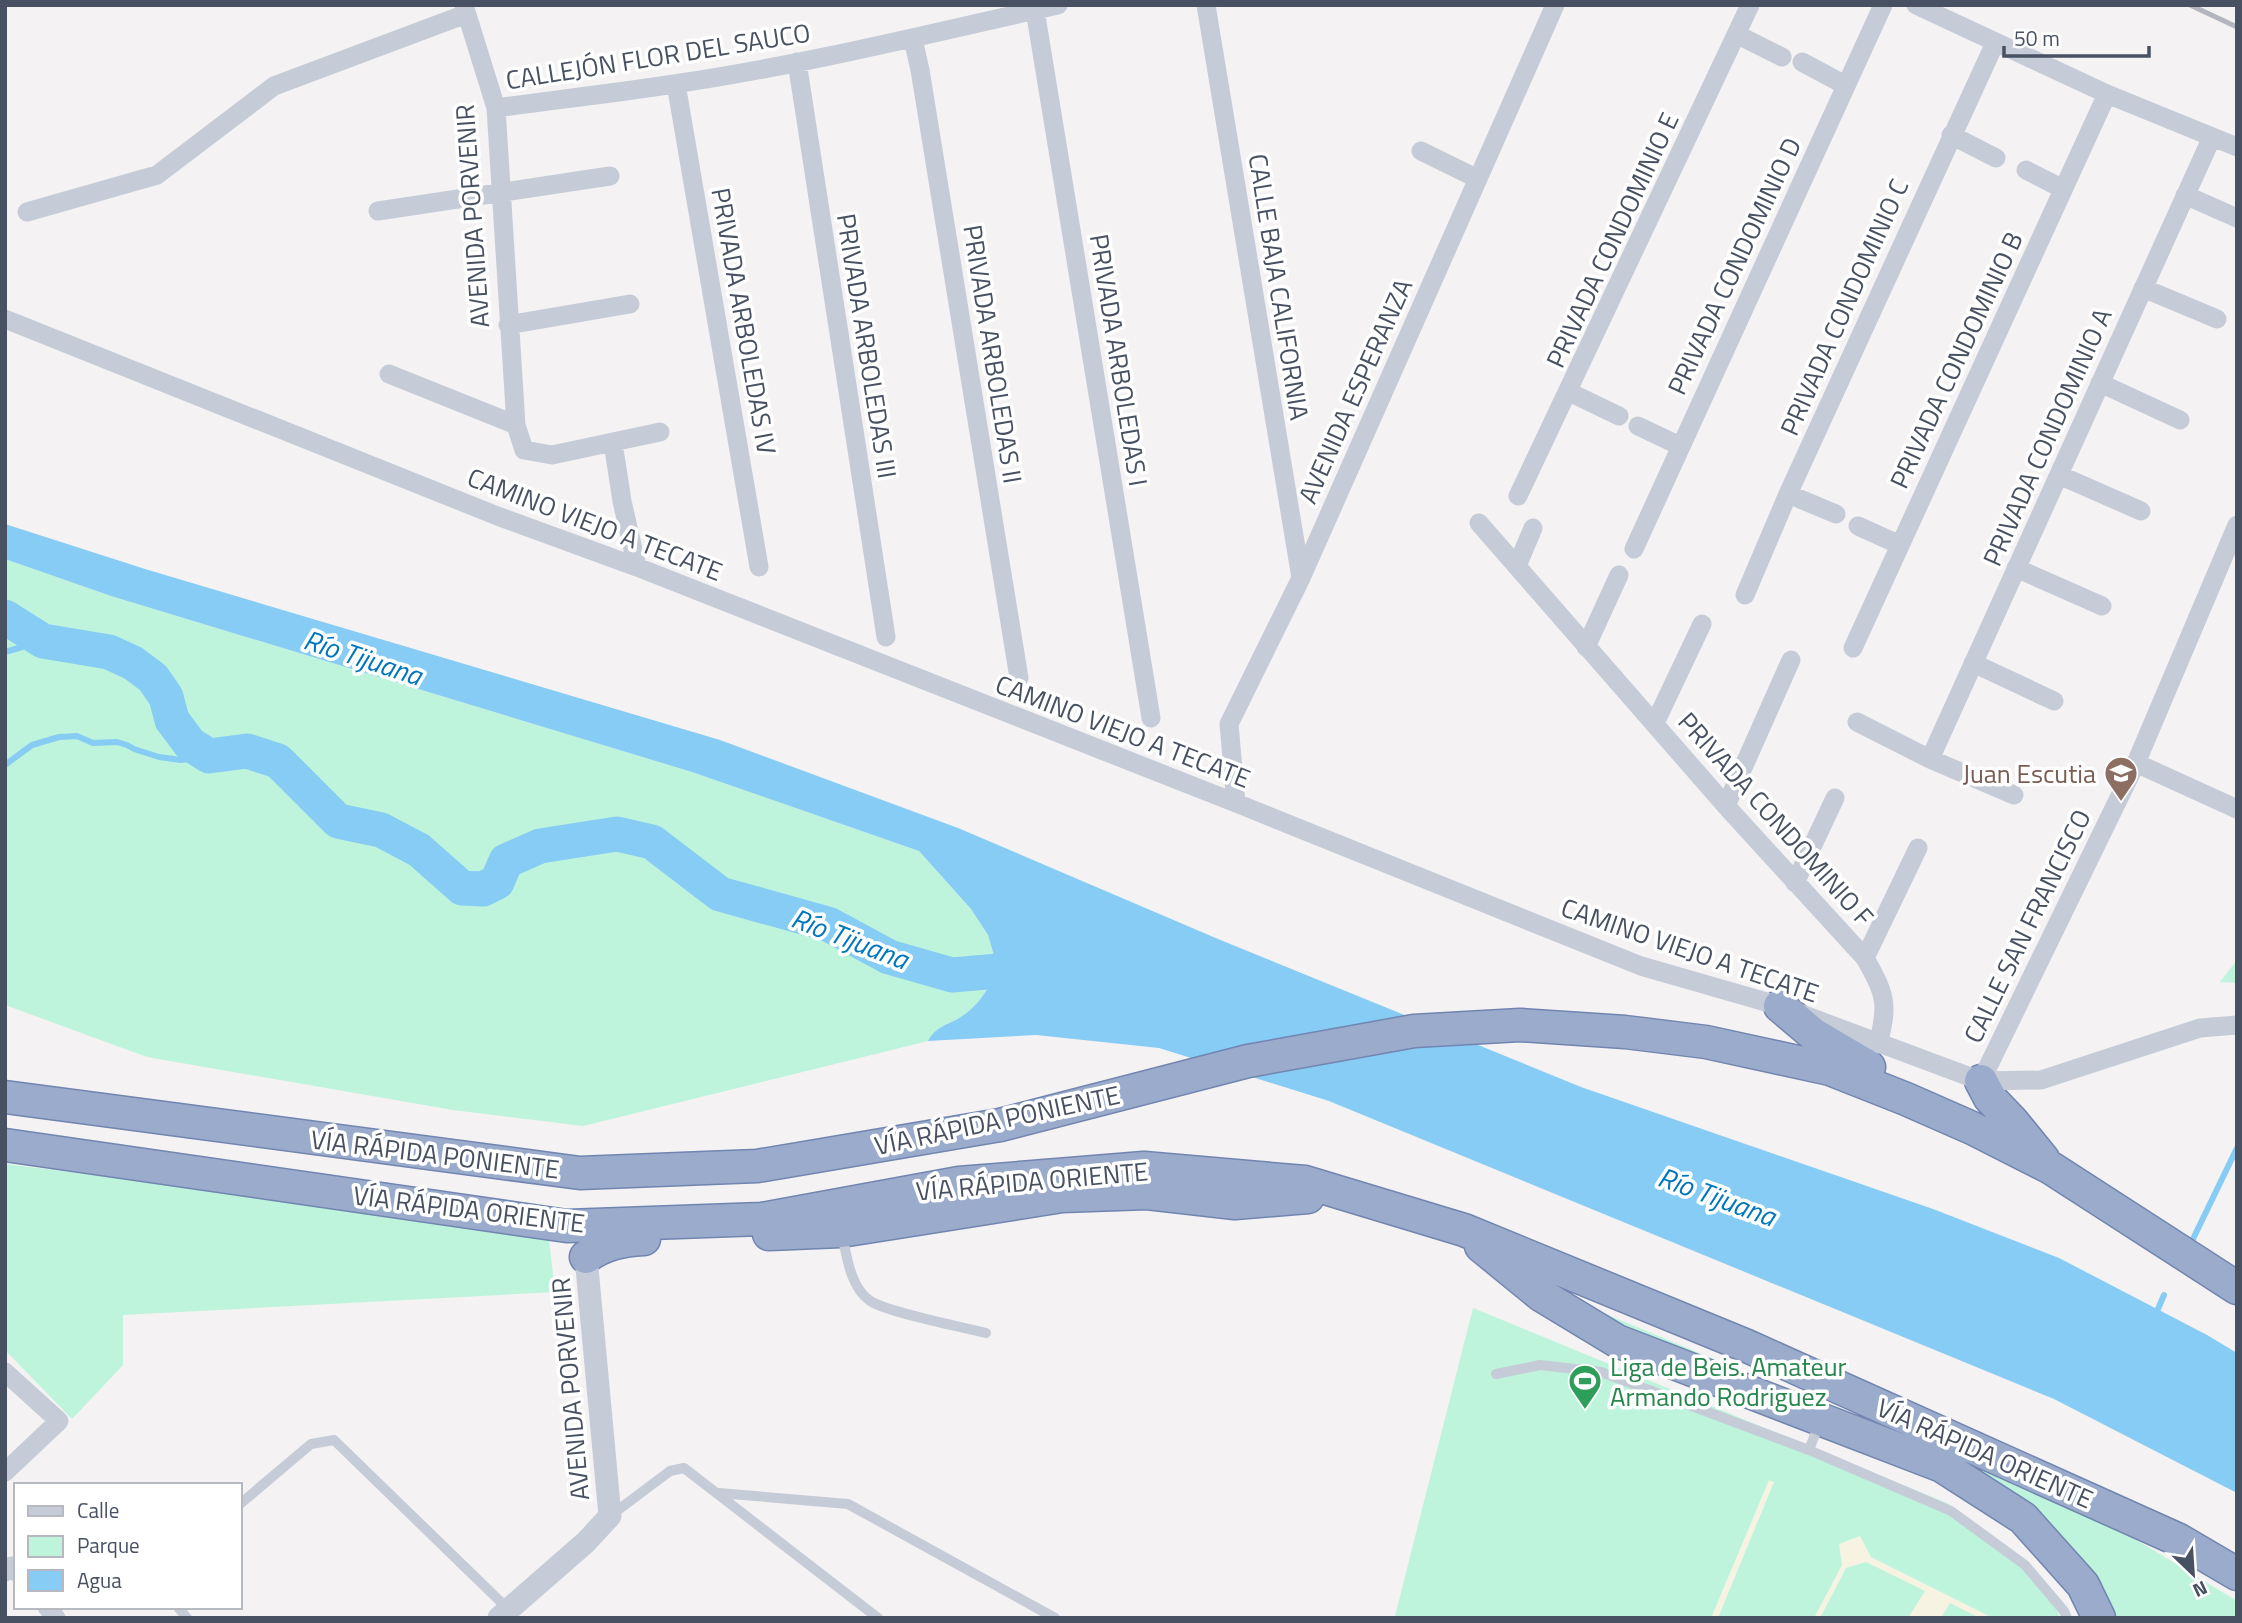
<svg xmlns="http://www.w3.org/2000/svg" width="2242" height="1623" font-family="'Titillium Web',sans-serif">
	<style>
		.green { fill: #bef4dc }
		.sand { fill: #f6f3e3 }
		.water { fill: #87ccf5 }
		.lines { fill: none; stroke-linecap: round; stroke-linejoin: round }
		.stream { stroke: #87ccf5; stroke-width: 6 }
		.river { stroke: #87ccf5; stroke-width: 35 }
		.trunk-casing { stroke: #7185b1; stroke-width: 35 }
		.service { stroke: #c5ccd8; stroke-width: 10 }
		.minor { stroke: #c5ccd8; stroke-width: 19 }
		.tertiary { stroke: #c5ccd8; stroke-width: 23 }
		.trunk { stroke: #9babcc; stroke-width: 32 }
		.rail { stroke: #b4b6bd; stroke-width: 5 }
		.labels { text-anchor: middle; dominant-baseline: central; stroke-width: 7; stroke-linejoin: round; paint-order: stroke }
		.street-label { font-size: 26px; fill: #485162; stroke: #fff }
		.education-label { font-size: 26px; fill: #785e54; stroke: #fff; text-anchor: end }
		.leisure-label { font-size: 26px; fill: #27864d; stroke: #fff; text-anchor: start }
		.water-label { font-size: 28px; font-style: italic; fill: #0076bd; stroke: #fff }
	</style>
	<rect width="100%" height="100%" fill="#f4f2f2"/>
	<path class="green" d="M 5,559 L 111,596 L 692,772 L 919,851 L 971,909 L 988,935 L 998,969 C 989,988 978,1007 959,1018 C 946,1026 936,1026 928,1041 L 583,1126 L 453,1110 L 147,1057 L 5,1005 Z
		M 2237,960 L 2237,983 L 2220,982 Z
		M 5,1164 L 548,1231 L 555,1292 L 123,1315 L 123,1365 L 72,1419 L 5,1350 Z
		M 1548,1290 L 1959,1461 L 2045,1494 L 2122,1531 L 2237,1601 L 2237,1618 L 2109,1618 L 2021,1507 L 1646,1339 Z
		M 1473,1308 L 1947,1503 L 2004,1544 L 2057,1610 L 2060,1618 L 1398,1618 L 1395,1616 Z"/>
	<path class="sand" d="M 1769,1480 L 1774,1482 L 1718,1618 L 1711,1618 Z
		M 1860,1536 L 1871,1557 L 1993,1618 L 1980,1618 L 1950,1603 L 1941,1618 L 1908,1618 L 1925,1591 L 1866,1562 L 1846,1568 L 1820,1618 L 1814,1618 L 1842,1565 L 1839,1544 Z"/>
	<path class="water" d="M 5,524 L 145,569 L 720,740 L 958,828 L 1218,939 L 1581,1087 L 1933,1209 L 2059,1258 L 2207,1335 L 2237,1353 L 2237,1493 L 2054,1399 L 1329,1101 L 1159,1048 L 1036,1035 L 928,1041 C 936,1026 946,1026 959,1018 C 978,1007 989,988 998,969 L 988,935 L 971,909 L 919,851 L 692,772 L 111,596 L 5,559 Z"/>
	<g class="lines">
		<path class="stream" d="M 5,652 L 43,641
			M 5,765 L 32,745 L 59,737 L 77,736 L 93,743 L 117,742 L 127,745 L 134,749 L 159,757 L 181,760 L 209,756
			M 2192,1241 L 2237,1148
			M 2155,1316 L 2164,1295"/>
		<path class="river" d="M 5,617 L 43,641 L 109,652 L 133,663 L 153,678 L 166,697 L 172,720 L 190,744 L 209,756 L 247,751 L 278,761 L 338,821 L 381,830 L 419,850 L 462,888 L 483,889 L 497,882 L 506,861 L 540,846 L 617,834 L 652,842 L 720,894 L 828,924 L 889,957 L 952,975 L 1045,967"/>
		<defs>
			<path id="trunk" d="M 1780,1006 L 1813,1034 L 1869,1067
				M 1981,1081 L 1990,1098 L 2012,1121 L 2043,1159
				M 5,1097 L 580,1173 L 757,1166 L 1000,1125 L 1248,1061 L 1414,1031 L 1520,1025 L 1625,1032 L 1706,1042 L 1830,1069 L 1906,1099 L 1972,1128 L 2051,1168 L 2237,1288
				M 5,1145 L 567,1226 L 762,1219 L 959,1183 L 1144,1168 L 1305,1182 L 1464,1230 L 1747,1346 L 2179,1540 L 2237,1574
				M 769,1234 L 841,1231 L 1062,1196 L 1147,1193 L 1235,1203 L 1308,1197
				M 1481,1246 L 1541,1295 L 1617,1341 L 1942,1466 L 2023,1518 L 2083,1585 L 2099,1618
				M 586,1257 C 604,1244 622,1240 644,1239"/>
		</defs>
		<use href="#trunk" class="trunk-casing"/>
		<path class="service" d="M 842,1235 C 847,1256 850,1286 869,1300 C 884,1312 963,1327 986,1333
			M 1496,1374 L 1540,1365 L 1601,1372 L 1809,1450 L 1951,1511 L 2025,1565 L 2064,1611 L 2067,1618
			M 1809,1450 L 1819,1424
			M 719,1493 L 848,1504 L 1055,1618
			M 240,1504 L 311,1444 L 334,1440 L 508,1609
			M 610,1516 L 670,1471 L 684,1468 L 878,1618
			M 178,1607 L 187,1618"/>
		<path class="minor" d="M 464,5 L 496,108 L 516,425 L 524,450 L 552,455 L 660,432
			M 1206,5 L 1301,578
			M 1916,5 L 2107,94 L 2237,147
			M 1035,10 L 1151,718
			M 1738,35 L 1782,57
			M 913,39 L 920,70 L 1019,678
			M 797,62 L 886,637
			M 1802,62 L 1845,85
			M 676,84 L 759,567
			M 496,108 C 555,100 615,93 674,84 C 804,65 931,33 1058,5
			M 1951,135 L 1996,158
			M 1421,151 L 1478,179
			M 2026,170 L 2063,189
			M 2185,195 L 2237,218
			M 378,211 L 610,176
			M 27,212 L 157,175 L 274,86 L 466,14
			M 2143,288 L 2217,319
			M 5,319 L 500,517 L 637,567 L 1236,803 L 1641,966 L 1780,1006 L 1981,1081 L 2041,1080 L 2200,1028 L 2237,1025
			M 508,325 L 630,304
			M 389,374 L 516,425
			M 2100,383 L 2180,420
			M 1569,392 L 1619,416
			M 1638,426 L 1680,446
			M 613,443 L 622,501 L 637,567
			M 2059,475 L 2141,511
			M 1788,494 L 1836,514
			M 1518,496 L 1750,5
			M 1479,523 L 1726,806 L 1865,958 C 1885,994 1889,1003 1878,1044
			M 1858,526 L 1900,545
			M 1634,549 L 1883,5
			M 1517,566 L 1533,528
			M 2016,568 L 2102,606
			M 1745,595 L 1788,494 L 1995,43
			M 1586,647 L 1619,575
			M 1853,648 L 2107,94
			M 1973,663 L 2054,701
			M 1857,722 L 1930,759 L 2014,795
			M 1655,723 L 1702,624
			M 1930,759 L 2212,137
			M 2136,763 L 2237,809
			M 1236,803 L 1229,724 L 1301,578 L 1555,5
			M 1726,806 L 1791,660
			M 1795,883 L 1835,798
			M 1865,958 L 1918,848
			M 1981,1081 L 2136,763 L 2237,525
			M 5,1372 L 59,1421 L 5,1472
			M 5,1572 L 11,1566 L 16,1572
			M 47,1607 L 56,1618"/>
		<path class="tertiary" d="M 499,1618 L 586,1542 L 610,1516 L 586,1257"/>
		<use href="#trunk" class="trunk"/>
		<path class="rail" d="M 2190,5 L 2237,27"/>
	</g>
	<defs>
		<symbol id="school-pin" viewBox="-11 -11 22 30"><path d="M0 17L-7.5 6A9.5 9.5 0 1 1 7.5 6Z" fill="#8d6e63" stroke="#fff"/><path d="M0-5L7-2L0 1L-7-2ZM-4 1L0 2.5L4 1V4Q0 6-4 4Z" fill="#fff"/></symbol>
		<symbol id="stadium-pin" viewBox="-11 -11 22 30"><path d="M0 17L-7.5 6A9.5 9.5 0 1 1 7.5 6Z" fill="#2e9e5b" stroke="#fff"/><path d="M0-5a6.5 5 0 1 0 0 10a6.5 5 0 1 0 0-10ZM-3.5-1.8h7v3.6h-7Z" fill="#fff"/></symbol>
	</defs>
	<g fill-rule="evenodd">
		<use href="#school-pin" x="2102" y="754" width="38" height="52"/>
		<use href="#stadium-pin" x="1566" y="1362" width="38" height="52"/>
	</g>
	<g class="labels">
		<g class="street-label">
			<text transform="translate(658 56) rotate(-9)">CALLEJÓN FLOR DEL SAUCO</text>
			<text transform="translate(472 216) rotate(-94)">AVENIDA PORVENIR</text>
			<text transform="translate(1612 240) rotate(-65)">PRIVADA CONDOMINIO E</text>
			<text transform="translate(1734 266) rotate(-65)">PRIVADA CONDOMINIO D</text>
			<text transform="translate(1279 287) rotate(81)">CALLE BAJA CALIFORNIA</text>
			<text transform="translate(1844 307) rotate(-66)">PRIVADA CONDOMINIO C</text>
			<text transform="translate(744 321) rotate(80)">PRIVADA ARBOLEDAS IV</text>
			<text transform="translate(867 346) rotate(81)">PRIVADA ARBOLEDAS III</text>
			<text transform="translate(993 354) rotate(81)">PRIVADA ARBOLEDAS II</text>
			<text transform="translate(1119 360) rotate(81)">PRIVADA ARBOLEDAS I</text>
			<text transform="translate(1956 360) rotate(-65)">PRIVADA CONDOMINIO B</text>
			<text transform="translate(1355 391) rotate(-66)">AVENIDA ESPERANZA</text>
			<text transform="translate(2047 437) rotate(-66)">PRIVADA CONDOMINIO A</text>
			<text transform="translate(595 524) rotate(21)">CAMINO VIEJO A TECATE</text>
			<text transform="translate(1123 731) rotate(21)">CAMINO VIEJO A TECATE</text>
			<text transform="translate(1776 819) rotate(48)">PRIVADA CONDOMINIO F</text>
			<text transform="translate(2027 926) rotate(-64)">CALLE SAN FRANCISCO</text>
			<text transform="translate(1690 950) rotate(19)">CAMINO VIEJO A TECATE</text>
			<text transform="translate(997 1120) rotate(-12)">VÍA RÁPIDA PONIENTE</text>
			<text transform="translate(435 1154) rotate(7)">VÍA RÁPIDA PONIENTE</text>
			<text transform="translate(1032 1181) rotate(-5)">VÍA RÁPIDA ORIENTE</text>
			<text transform="translate(469 1209) rotate(7)">VÍA RÁPIDA ORIENTE</text>
			<text transform="translate(570 1389) rotate(-95)">AVENIDA PORVENIR</text>
			<text transform="translate(1985 1453) rotate(24)">VÍA RÁPIDA ORIENTE</text>
		</g>
		<g class="education-label">
			<text x="2096" y="773">Juan Escutia</text>
		</g>
		<g class="leisure-label">
			<text x="1610" y="1366">Liga de Beis. Amateur<tspan x="1610" dy="30">Armando Rodriguez</tspan></text>
		</g>
		<g class="water-label">
			<text transform="translate(363 657) rotate(18)">Río Tijuana</text>
			<text transform="translate(850 938) rotate(21)">Río Tijuana</text>
			<text transform="translate(1717 1196) rotate(20)">Río Tijuana</text>
		</g>
	</g>
	<rect width="2242" height="1623" fill="none" stroke="#485162" stroke-width="14"/>
	<rect x="14" y="1483" width="228" height="126" fill="#ffffff" stroke="#b6b9c0" stroke-width="2"/>
	<rect x="28" y="1506" width="35" height="10" fill="#c5ccd8" stroke="#b6b9c0" stroke-width="2"/>
	<text x="77" y="1518" font-size="21" fill="#485162">Calle</text>
	<rect x="28" y="1536" width="35" height="21" fill="#bef4dc" stroke="#b6b9c0" stroke-width="2"/>
	<text x="77" y="1553" font-size="21" fill="#485162">Parque</text>
	<rect x="28" y="1570" width="35" height="21" fill="#87ccf5" stroke="#b6b9c0" stroke-width="2"/>
	<text x="77" y="1588" font-size="21" fill="#485162">Agua</text>
	<g transform="translate(2193 1574) rotate(155)" stroke="#ffffff" stroke-width="5" paint-order="stroke">
	<path d="M0-5L12 26L0 18L-12 26Z" fill="#485162"/>
	<text y="-10" font-size="19" font-weight="bold" text-anchor="middle" fill="#485162">N</text>
	</g>
	<path d="M2004 46v10h145v-10" fill="none" stroke="#485162" stroke-width="3.5"/>
	<text x="2014" y="46" font-size="21" fill="#485162" stroke="#ffffff" stroke-width="5" paint-order="stroke">50 m</text>
</svg>
